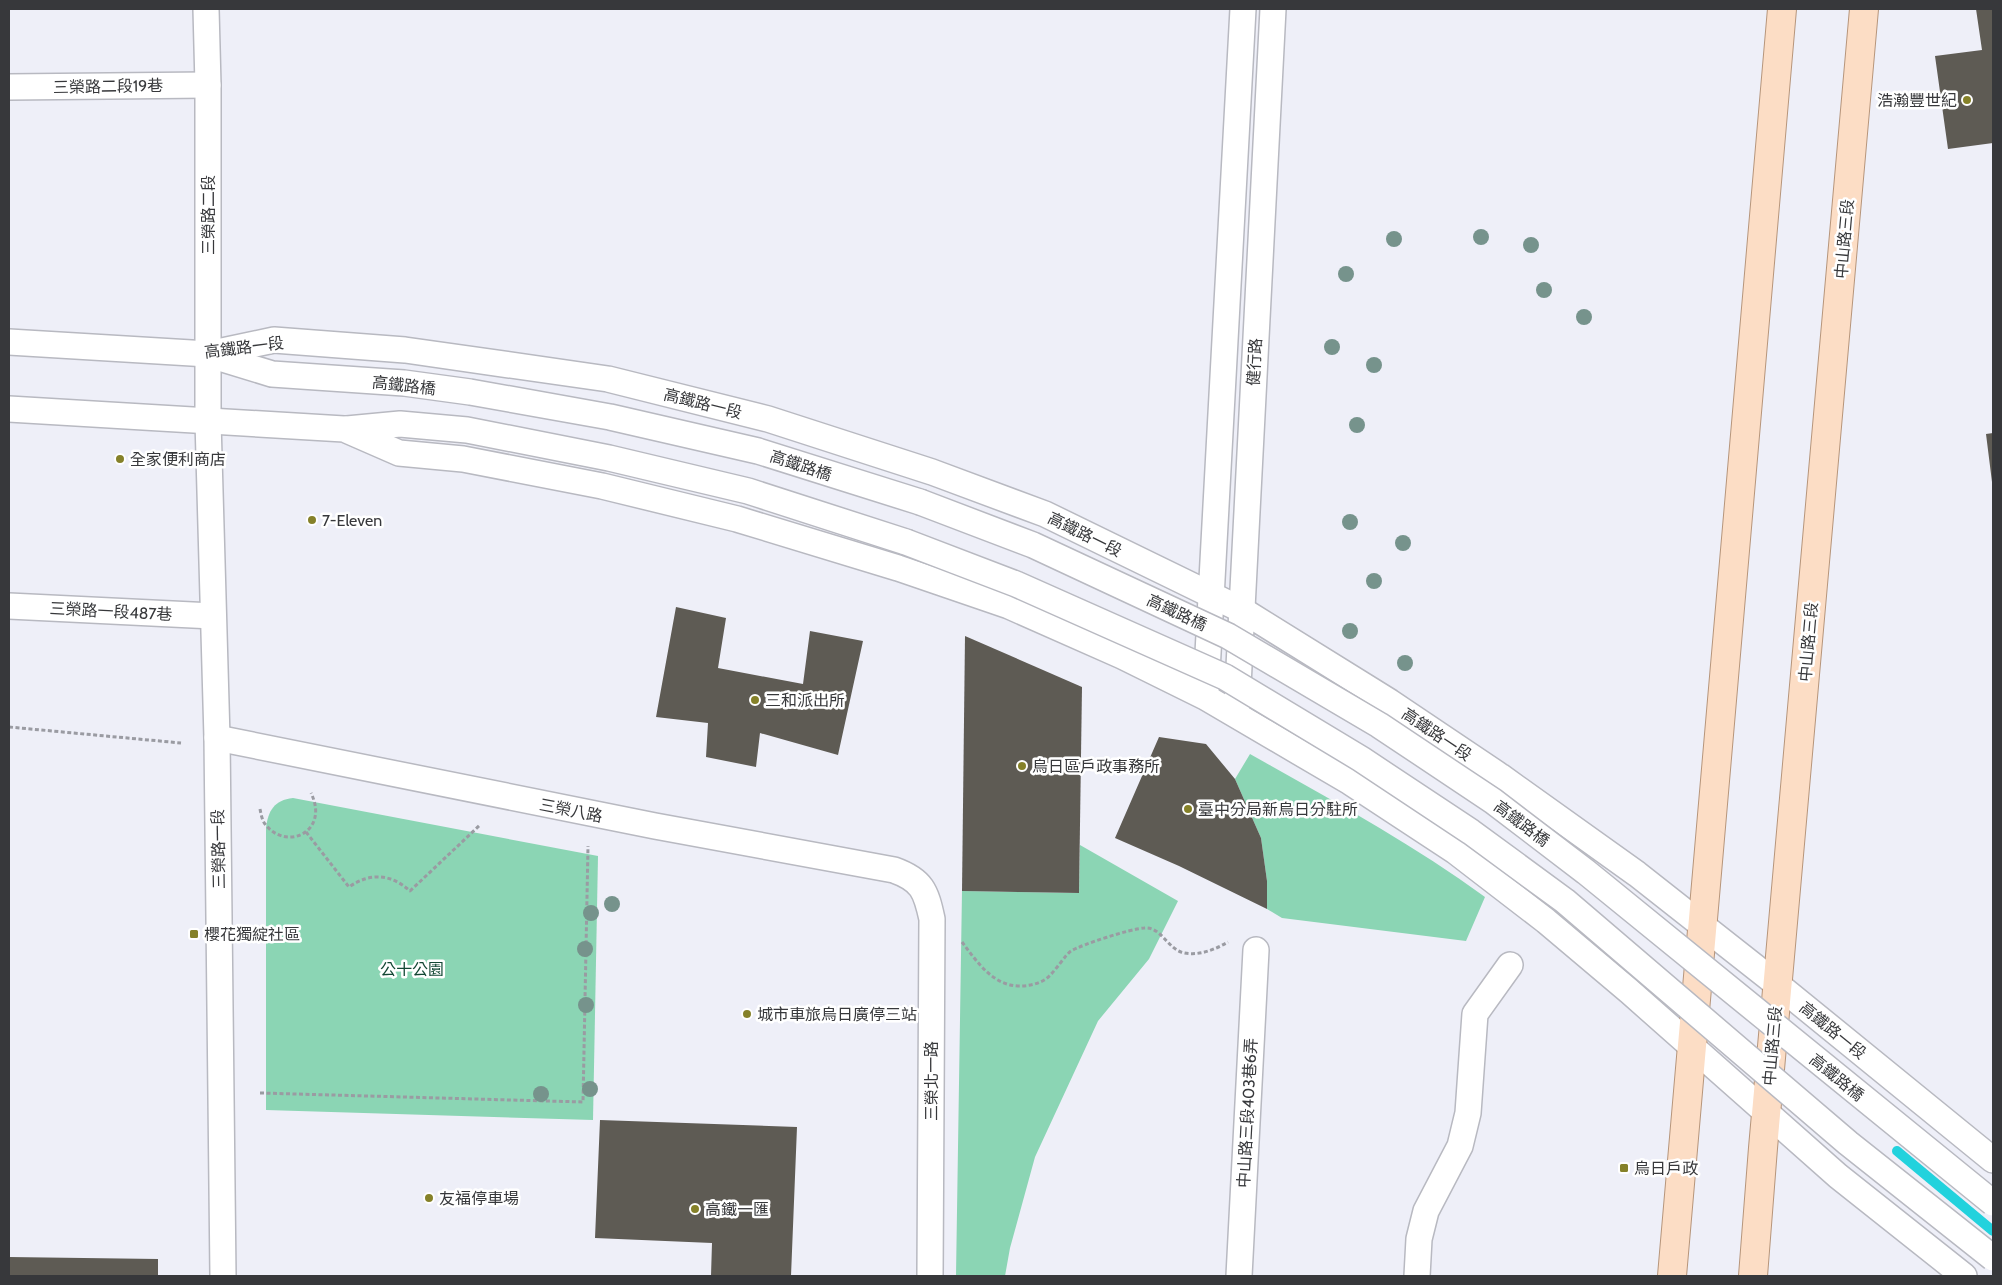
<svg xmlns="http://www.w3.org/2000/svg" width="2002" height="1285" viewBox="0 0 2002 1285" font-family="Cabin,'Noto Sans TC',sans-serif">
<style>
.green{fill:#8bd5b4}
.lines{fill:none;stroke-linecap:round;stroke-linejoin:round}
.stream{stroke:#22d2dd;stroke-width:10}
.building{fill:#5e5b54}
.minor-casing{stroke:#b8b9c1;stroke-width:28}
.primary-casing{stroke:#b6957b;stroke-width:30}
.path{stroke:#9a9ba2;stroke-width:3;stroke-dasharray:4 2.5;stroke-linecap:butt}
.minor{stroke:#fff;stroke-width:25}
.primary{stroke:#fcddc5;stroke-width:28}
.minor-bridge-casing{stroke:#b8b9c1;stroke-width:28;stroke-linecap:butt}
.minor-bridge{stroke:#fff;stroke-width:25}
.tree{fill:#76938c}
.poi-dot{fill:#858129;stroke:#fff;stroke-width:2}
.labels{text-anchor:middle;stroke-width:5;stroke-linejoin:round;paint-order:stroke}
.street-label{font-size:16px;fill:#37383b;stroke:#fff}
.poi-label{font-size:16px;fill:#37383b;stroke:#fff;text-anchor:start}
.park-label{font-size:16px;fill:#134734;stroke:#fff}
</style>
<rect width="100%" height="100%" fill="#eeeff8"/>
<g class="green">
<path d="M1250 754C1330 799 1411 843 1485 897L1466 941 1282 918 1267 909V881L1261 838 1235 779Z"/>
<path d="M293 798 598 856 593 1120 266 1110V828C268 811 274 800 293 798Z"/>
<path d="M1080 845 1178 901 1149 959 1098 1021 1035 1157 1010 1248 1005 1276H956L962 891 1079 893Z"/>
</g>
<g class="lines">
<path class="stream" d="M1897 1151 1993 1231"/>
</g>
<g class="building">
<path d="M1976 9H1993V143L1948 149 1935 56 1982 50Z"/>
<path d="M1993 433V482H1992L1986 434Z"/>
<path d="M676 607 726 618 718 668 803 684 810 631 863 641 838 755 760 733 756 767 706 757 708 723 656 717Z"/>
<path d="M965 636 1082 687 1079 893 962 891Z"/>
<path d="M1159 737 1206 744 1235 779 1261 838 1267 881V909L1179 866 1115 838Z"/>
<path d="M600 1120 797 1127 791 1276H711L712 1243 595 1238Z"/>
<path d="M9 1257 158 1259V1276H9Z"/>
</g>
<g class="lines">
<defs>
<g id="minor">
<path d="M206 9 208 85V421L217 738 223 1276"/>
<path d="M9 87 208 85"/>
<path d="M9 342 208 354 274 340 405 350 608 379 768 419 932 472 1045 514 1242 610 1390 702 1500 776 1637 874 1778 985 1993 1160"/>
<path d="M210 355 272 374 404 383 470 392 610 417 758 451 920 502"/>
<path d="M9 409 344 429 399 453 463 459 602 486 737 519 898 568 1009 606 1122 656 1205 697 1350 782 1455 851 1546 921 1629 991 1838 1176 1964 1276"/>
<path d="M347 429 400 424 467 430 609 458 748 491 906 542"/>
<path d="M9 606 213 616"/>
<path d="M1206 690 1243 9"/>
<path d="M1237 705 1273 9"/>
<path d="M217 738 655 826 894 870C922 880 926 891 932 919L930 1276"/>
<path d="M1239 1276 1256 950"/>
<path d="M1417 1276 1419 1239 1426 1211 1460 1146 1468 1113 1475 1014 1510 965"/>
</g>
<g id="primary">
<path d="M1672 1276 1782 9"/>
<path d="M1753 1276 1763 1148 1864 9"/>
</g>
</defs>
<use href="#minor" class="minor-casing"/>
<use href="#primary" class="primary-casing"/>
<g class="path">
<path d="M9 727 181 743"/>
<path d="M260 809C261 814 262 820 265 824 286 852 330 832 311 793"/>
<path d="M306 832 349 887C371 872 391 874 410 891L480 825"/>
<path d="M962 942C977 962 993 986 1020 986 1029 986 1038 984 1046 979 1055 972 1065 955 1071 951 1083 944 1130 929 1144 928 1160 926 1167 947 1181 952 1197 957 1214 950 1228 942"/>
<path d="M260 1093 583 1102 588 846"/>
</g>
<use href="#minor" class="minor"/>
<use href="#primary" class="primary"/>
<defs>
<g id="minor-bridge">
<path d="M920 502 1033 545 1228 636 1379 725 1493 801 1586 872 1993 1203"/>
<path d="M906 542 1016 584 1225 677 1361 759 1471 832 1565 901 1848 1143 1993 1258"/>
</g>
</defs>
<use href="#minor-bridge" class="minor-bridge-casing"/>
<use href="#minor-bridge" class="minor-bridge"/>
</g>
<g class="tree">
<circle cx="1481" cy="237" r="8"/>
<circle cx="1394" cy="239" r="8"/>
<circle cx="1531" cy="245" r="8"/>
<circle cx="1346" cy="274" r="8"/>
<circle cx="1544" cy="290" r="8"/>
<circle cx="1584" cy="317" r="8"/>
<circle cx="1332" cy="347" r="8"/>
<circle cx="1374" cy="365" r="8"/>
<circle cx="1357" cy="425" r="8"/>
<circle cx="1350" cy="522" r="8"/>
<circle cx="1403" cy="543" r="8"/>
<circle cx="1374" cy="581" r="8"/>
<circle cx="1350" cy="631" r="8"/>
<circle cx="1405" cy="663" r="8"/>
<circle cx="612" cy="904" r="8"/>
<circle cx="591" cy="913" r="8"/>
<circle cx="585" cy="949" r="8"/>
<circle cx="586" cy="1005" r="8"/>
<circle cx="590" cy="1089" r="8"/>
<circle cx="541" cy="1094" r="8"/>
</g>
<g class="poi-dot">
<circle cx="1967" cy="100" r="5"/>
<circle cx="120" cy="459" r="5"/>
<circle cx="312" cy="520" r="5"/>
<circle cx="755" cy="700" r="5"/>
<circle cx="1022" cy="766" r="5"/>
<circle cx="1188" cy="809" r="5"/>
<rect x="189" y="929" width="10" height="10" rx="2.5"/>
<circle cx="747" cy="1014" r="5"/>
<rect x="1619" y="1163" width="10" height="10" rx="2.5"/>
<circle cx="429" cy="1198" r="5"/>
<circle cx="695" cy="1209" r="5"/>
</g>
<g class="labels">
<g class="street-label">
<text transform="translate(108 86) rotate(-1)" y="6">三榮路二段19巷</text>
<text transform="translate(208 215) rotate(-90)" y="6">三榮路二段</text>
<text transform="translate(1844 239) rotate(-85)" y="6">中山路三段</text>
<text transform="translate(244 347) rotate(-7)" y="6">高鐵路一段</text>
<text transform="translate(1254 362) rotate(-87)" y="6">健行路</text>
<text transform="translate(404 385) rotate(6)" y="6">高鐵路橋</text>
<text transform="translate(703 403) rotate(14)" y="6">高鐵路一段</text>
<text transform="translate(801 465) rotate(18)" y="6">高鐵路橋</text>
<text transform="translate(1085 534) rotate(26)" y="6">高鐵路一段</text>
<text transform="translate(111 611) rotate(3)" y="6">三榮路一段487巷</text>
<text transform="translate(1177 612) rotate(25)" y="6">高鐵路橋</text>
<text transform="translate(1808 642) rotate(-85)" y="6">中山路三段</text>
<text transform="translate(1437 734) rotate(34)" y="6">高鐵路一段</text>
<text transform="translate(571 810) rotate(11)" y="6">三榮八路</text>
<text transform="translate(1522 823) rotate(37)" y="6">高鐵路橋</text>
<text transform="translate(218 849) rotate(-91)" y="6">三榮路一段</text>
<text transform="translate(1833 1030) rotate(39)" y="6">高鐵路一段</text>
<text transform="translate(1772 1046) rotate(-85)" y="6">中山路三段</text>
<text transform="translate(1837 1077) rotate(39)" y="6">高鐵路橋</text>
<text transform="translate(931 1081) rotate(-90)" y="6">三榮北一路</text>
<text transform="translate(1247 1113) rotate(-87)" y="6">中山路三段403巷6弄</text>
</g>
<g class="poi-label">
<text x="1957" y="106" text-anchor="end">浩瀚豐世紀</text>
<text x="130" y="465">全家便利商店</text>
<text x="322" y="526">7-Eleven</text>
<text x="765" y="706">三和派出所</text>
<text x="1032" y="772">烏日區戶政事務所</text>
<text x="1198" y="815">臺中分局新烏日分駐所</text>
<text x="204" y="940">櫻花獨綻社區</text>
<text x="757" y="1020">城市車旅烏日廣停三站</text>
<text x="1634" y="1174">烏日戶政</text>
<text x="439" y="1204">友福停車場</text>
<text x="705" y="1215">高鐵一匯</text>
</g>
<g class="park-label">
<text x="412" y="975">公十公園</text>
</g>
</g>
<rect width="2002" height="1285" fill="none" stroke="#37383b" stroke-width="20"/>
</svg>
